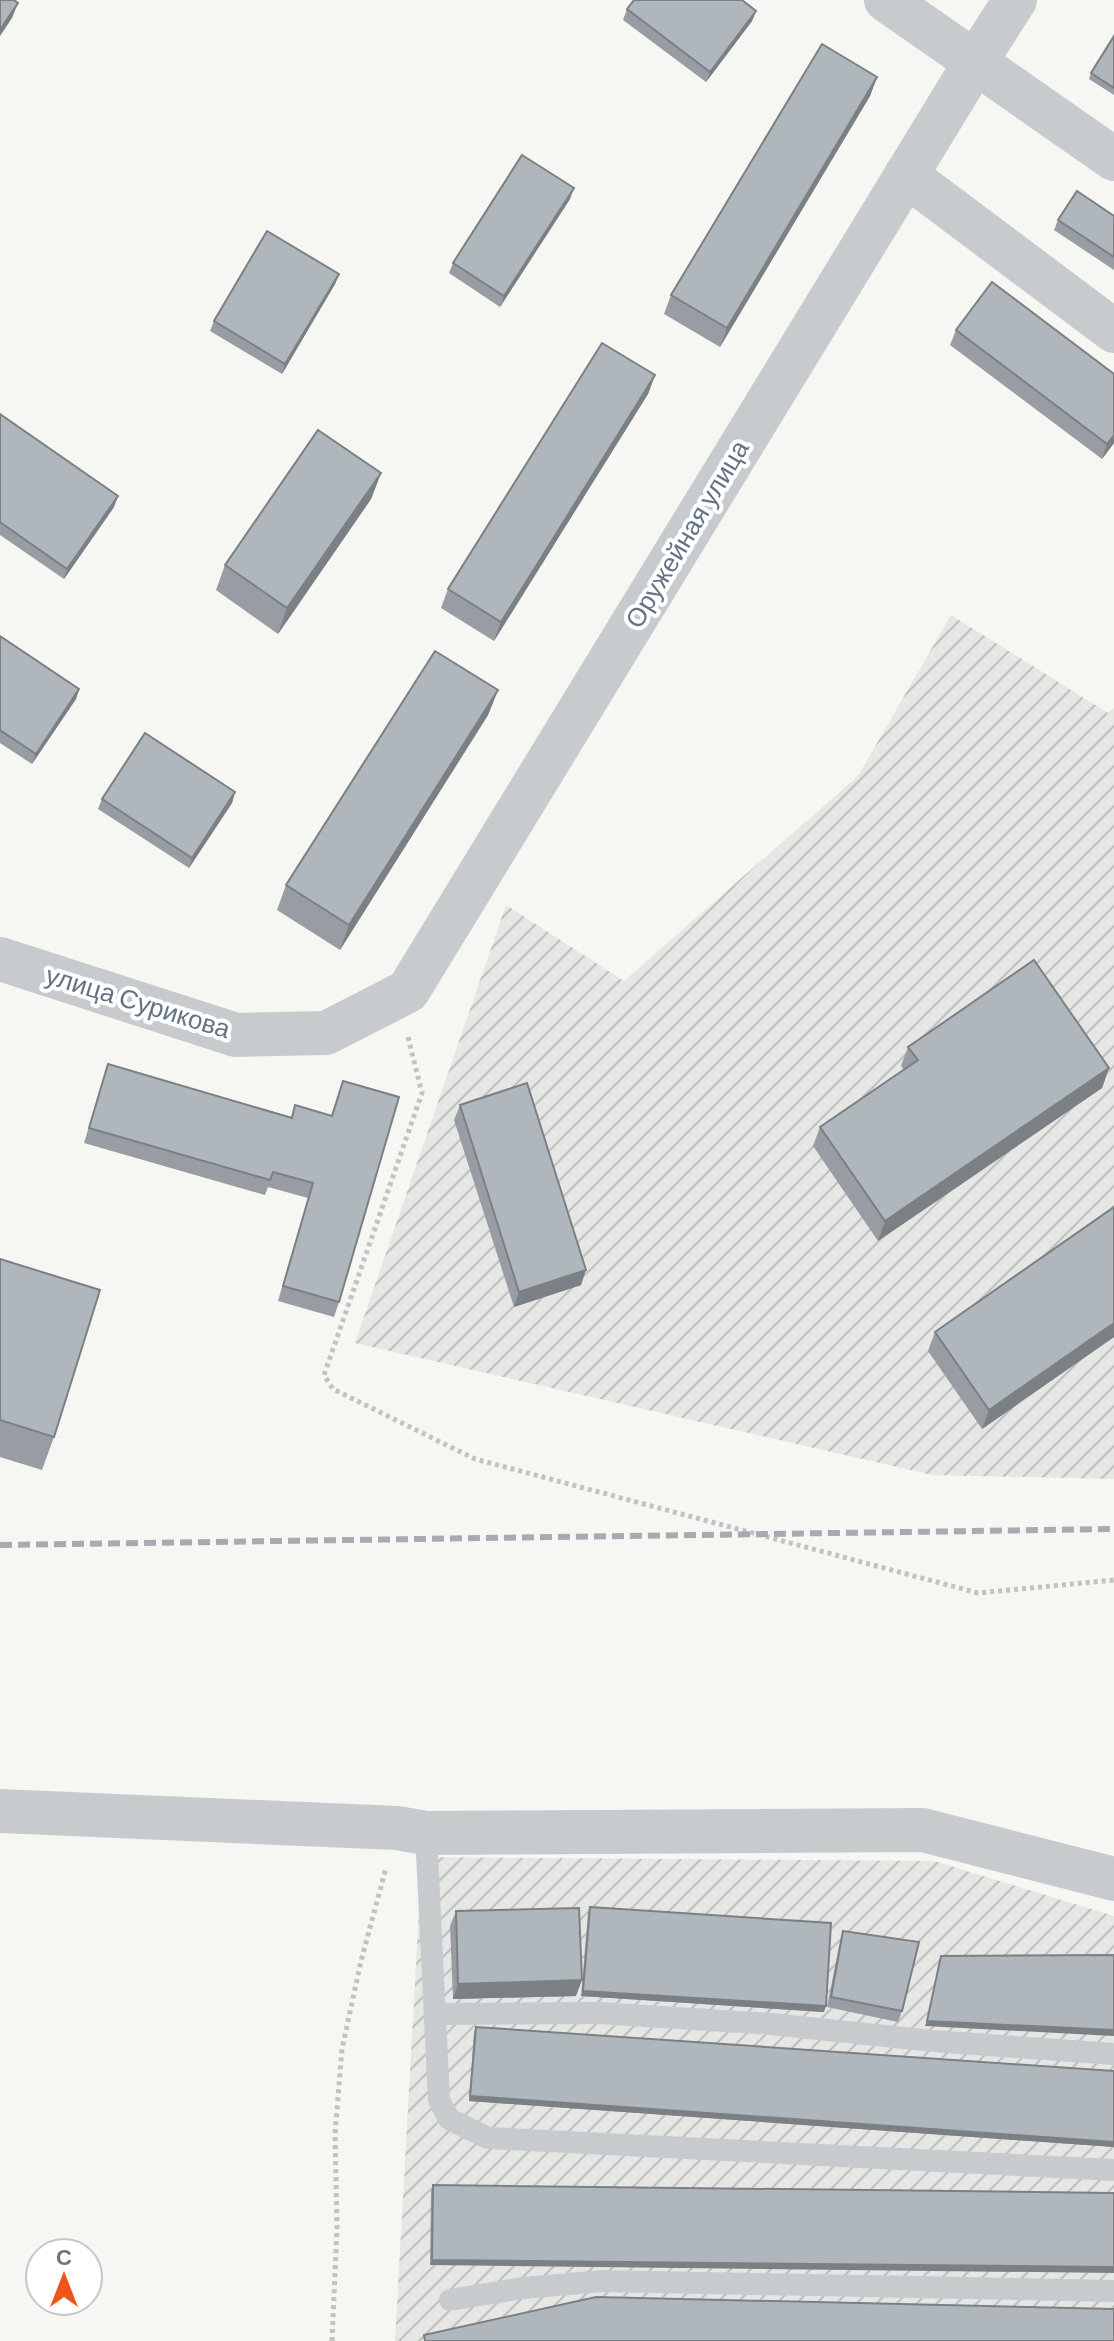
<svg xmlns="http://www.w3.org/2000/svg" width="1114" height="2341" viewBox="0 0 1114 2341" font-family="Barlow,sans-serif">
<style>
.industrial{fill:url(#industrial-furrows)}
.lines{fill:none;stroke-linecap:round;stroke-linejoin:round}
.path{stroke:#c1c2c4;stroke-width:5;stroke-dasharray:4 4;stroke-linecap:butt}
.lane{stroke:#c8cbce;stroke-width:22}
.street{stroke:#c8cbce;stroke-width:44}
.rail{stroke:#a5abb1;stroke-width:6;stroke-dasharray:12 6;stroke-linecap:butt}
.wall{fill:#979da2}
.shaded-wall{fill:#7b8084}
.building{fill:#b0b7bc;stroke:#7b8084;stroke-width:2}
.labels{text-anchor:middle;stroke-width:8;stroke-linejoin:round;paint-order:stroke}
.street-label{font-size:26px;fill:#637485;stroke:#fff}
</style>
<defs>
<pattern id="industrial-furrows" width="10" height="10" patternUnits="userSpaceOnUse" patternTransform="scale(2)"><rect width="10" height="10" fill="#e6e7e5"/><path d="M-1 1l2-2M0 10L10 0M9 11l2-2" fill="none" stroke="#bec0bf"/></pattern>
</defs>
<rect width="100%" height="100%" fill="#f6f6f2"/>
<g class="industrial">
<path d="M951 615 1108 713 1114 708V1479L932 1475 355 1343 506 905 624 981 858 776Z"/>
<path d="M422 1857 934 1861 1114 1916V2341H395Z"/>
</g>
<g class="lines">
<g class="path">
<path d="M408 1037 422 1093 324 1375 333 1389 475 1459 978 1593 1114 1580"/>
<path d="M332 2341 337 2228 335 2134 342 2049 361 1961 386 1868"/>
</g>
<g class="lane">
<path d="M426 1833 439 2100 449 2119 488 2138 1114 2170"/>
<path d="M435 2014 599 2013 771 2024 933 2041 1114 2054"/>
<path d="M450 2300 523 2288 603 2281 1114 2291"/>
</g>
<g class="street">
<path d="M886 0 1114 159"/>
<path d="M906 175 1114 331"/>
<path d="M0 959 236 1035 326 1033 408 991 976 61 1015 0"/>
<path d="M0 1811 397 1828 426 1833 923 1830 1114 1879"/>
</g>
<path class="rail" d="M0 1545 1114 1529"/>
</g>
<g class="wall">
<path d="M627 9 756 11 752 21 706 82 623 20Z"/>
<path d="M1114 36V95L1089 79 1091 73Z"/>
<path d="M877 77 870 96 720 347 664 314 671 295Z"/>
<path d="M570 199 500 307 449 273 453 263Z"/>
<path d="M1114 216V270L1054 230 1058 220Z"/>
<path d="M339 274 335 284 282 374 210 331 214 321Z"/>
<path d="M956 330 1114 374V443L1102 459 950 345Z"/>
<path d="M655 375 648 394 494 641 441 608 448 589Z"/>
<path d="M0 414 114 507 64 579 0 535Z"/>
<path d="M381 473 371 499 278 634 216 590 225 565Z"/>
<path d="M0 636 79 689 76 699 32 764 0 743Z"/>
<path d="M498 690 488 715 340 950 277 910 286 885Z"/>
<path d="M235 792 232 803 189 868 98 809 102 799Z"/>
<path d="M908 1047 1109 1068 1102 1088 878 1241 813 1146 820 1127 904 1070 901 1066Z"/>
<path d="M108 1064 291 1117 295 1105 331 1116 343 1081 339 1302 334 1317 278 1301 308 1198 268 1187 265 1195 84 1143Z"/>
<path d="M460 1105 581 1285 514 1307 454 1120Z"/>
<path d="M1114 1207V1337L982 1429 928 1351 935 1332Z"/>
<path d="M0 1259 54 1437 42 1470 0 1457Z"/>
<path d="M590 1907 824 2012 581 1996 588 1913Z"/>
<path d="M456 1911 576 1996 453 1999 450 1926Z"/>
<path d="M843 1931 902 2011 898 2022 827 2007 840 1941Z"/>
<path d="M476 2027 1114 2071V2147L469 2101 474 2032Z"/>
<path d="M433 2185 1114 2193 430 2265 431 2191Z"/>
</g>
<g class="shaded-wall">
<path d="M18 3 12 18 0 36V30Z"/>
<path d="M756 11 752 21 706 82 710 72Z"/>
<path d="M877 77 870 96 720 347 727 328Z"/>
<path d="M574 188 570 199 500 307 504 296Z"/>
<path d="M339 274 335 284 282 374 285 364Z"/>
<path d="M655 375 648 394 494 641 501 622Z"/>
<path d="M1114 435V443L1102 459 1107 444Z"/>
<path d="M381 473 371 499 278 634 287 608Z"/>
<path d="M118 496 114 507 64 579 67 569Z"/>
<path d="M79 689 76 699 32 764 36 754Z"/>
<path d="M498 690 488 715 340 950 349 925Z"/>
<path d="M235 792 232 803 189 868 192 858Z"/>
<path d="M1109 1068 1102 1088 878 1241 885 1221Z"/>
<path d="M586 1270 581 1285 514 1307 519 1292Z"/>
<path d="M1114 1323V1337L982 1429 989 1410Z"/>
<path d="M582 1980 576 1996 453 1999 458 1984Z"/>
<path d="M583 1991 826 2006 824 2012 581 1996Z"/>
<path d="M927 2021 1114 2030V2036L925 2026Z"/>
<path d="M470 2096 1114 2142V2147L469 2101Z"/>
<path d="M432 2260 1114 2267V2273L430 2265Z"/>
</g>
<g class="building">
<path d="M0 0H14L18 3 0 30Z"/>
<path d="M634 0H742L756 11 710 72 627 9Z"/>
<path d="M1114 36V88L1091 73Z"/>
<path d="M822 44 877 77 727 328 671 295Z"/>
<path d="M522 155 574 188 504 296 453 263Z"/>
<path d="M1077 191 1114 216V257L1058 220Z"/>
<path d="M267 231 339 274 285 364 214 321Z"/>
<path d="M992 282 1114 374V435L1107 444 956 330Z"/>
<path d="M602 343 655 375 501 622 448 589Z"/>
<path d="M0 414 118 496 67 569 0 522Z"/>
<path d="M318 430 381 473 287 608 225 565Z"/>
<path d="M0 636 79 689 36 754 0 730Z"/>
<path d="M435 651 498 690 349 925 286 885Z"/>
<path d="M145 733 235 792 192 858 102 799Z"/>
<path d="M1034 960 1109 1068 885 1221 820 1127 918 1060 908 1047Z"/>
<path d="M108 1064 292 1118 295 1105 332 1116 343 1081 399 1097 339 1302 283 1286 313 1183 273 1172 270 1180 89 1128Z"/>
<path d="M527 1083 586 1270 519 1292 460 1105Z"/>
<path d="M1114 1207V1323L989 1410 935 1332Z"/>
<path d="M0 1259 100 1290 54 1437 0 1420Z"/>
<path d="M590 1907 831 1923 826 2006 583 1991Z"/>
<path d="M579 1908 582 1980 458 1984 456 1911Z"/>
<path d="M843 1931 919 1942 902 2011 831 1997Z"/>
<path d="M1114 1955V2030L927 2021 941 1956Z"/>
<path d="M476 2027 1114 2071V2142L470 2096Z"/>
<path d="M433 2185 1114 2193V2267L432 2260Z"/>
<path d="M596 2297 1114 2309V2341H425L424 2335Z"/>
</g>
<g class="labels">
<g class="street-label">
<text transform="translate(687 534) rotate(-59)" y="9">Оружейная улица</text>
<text transform="translate(138 1002) rotate(17)" y="9">улица Сурикова</text>
</g>
</g>
<g transform="translate(64 2277)"><circle r="38" fill="#ffffff" stroke="#c1c7ce" stroke-width="2"/>
<path d="M0-6L14 30L0 20L-14 30Z" fill="#ee5519"/>
<text y="-12" font-size="22" font-weight="bold" text-anchor="middle" fill="#637485">С</text>
</g>
</svg>
